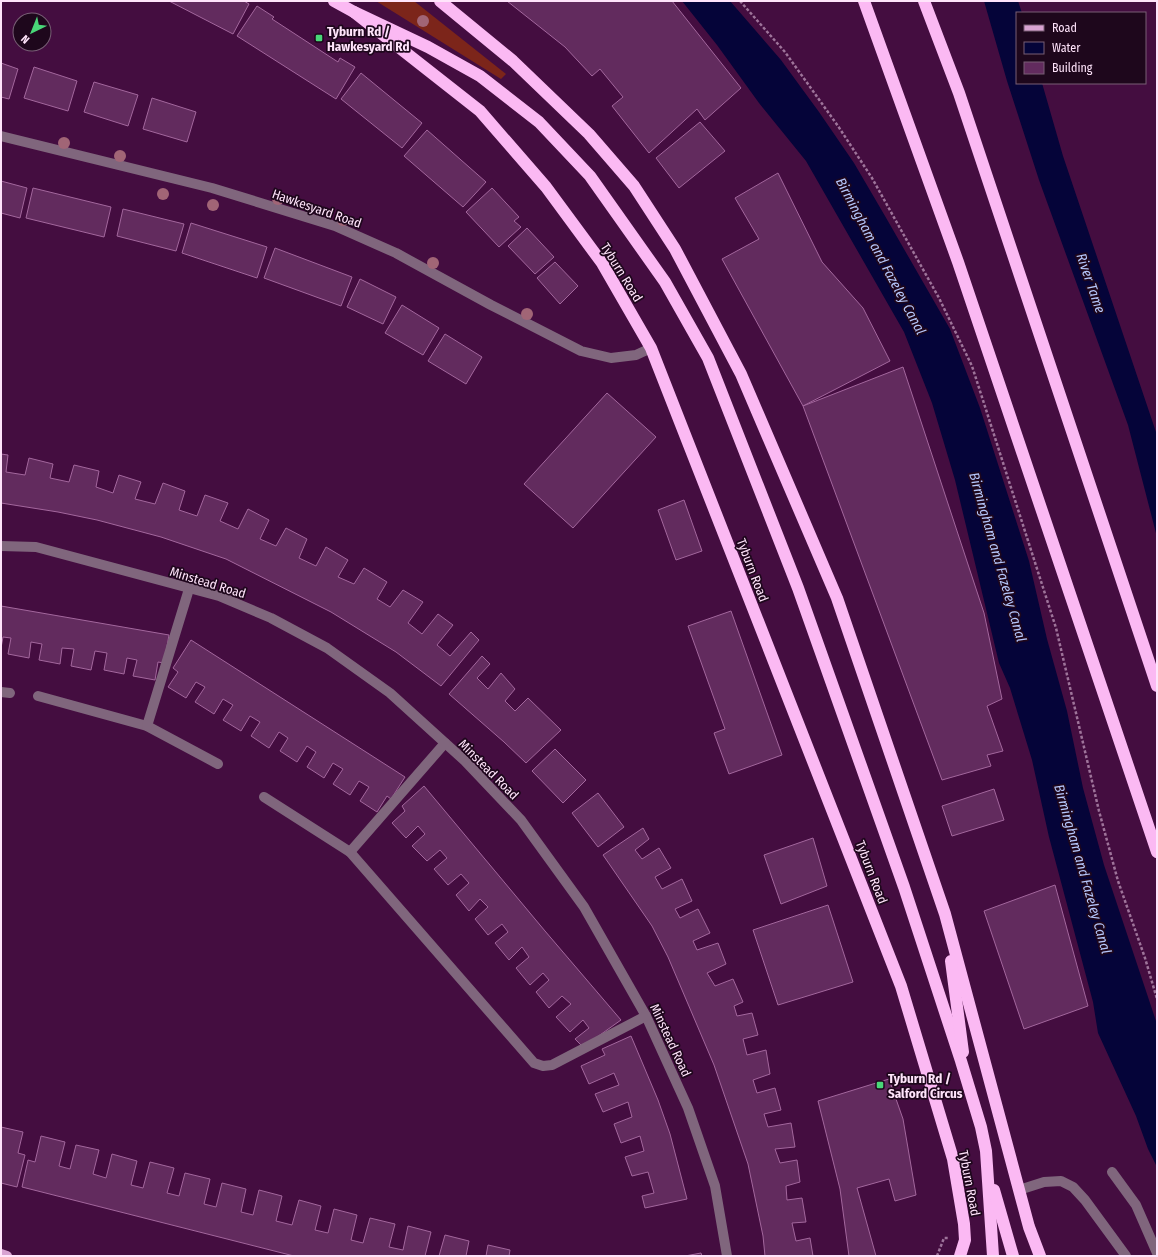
<svg xmlns="http://www.w3.org/2000/svg" width="1158" height="1257" viewBox="0 0 1158 1257" font-family="'Fira Sans Condensed',sans-serif">
<style>
.green{fill:#7c251a}
.water{fill:#050439}
.building{fill:#622b5e;stroke:#a3679d}
.lines{fill:none;stroke-linecap:round;stroke-linejoin:round}
.path{stroke:#9e749a;stroke-width:2.5;stroke-dasharray:3 2;stroke-linecap:butt}
.minor{stroke:#80667d;stroke-width:10}
.major{stroke:#d8a2d2;stroke-width:10}
.highway{stroke:#fbb9f3;stroke-width:12}
.tree{fill:#a16576}
.poi-dot{fill:#49d778;stroke:#1e071c;stroke-width:1.5}
.labels{text-anchor:middle;stroke-width:3.5;stroke-linejoin:round;paint-order:stroke}
.poi-label{font-size:13px;font-weight:bold;fill:#ffe4fb;stroke:#1e071c;text-anchor:start}
.street-label{font-size:13px;fill:#ffe4fb;stroke:#1e071c}
.water-label{font-size:14px;font-style:italic;fill:#b5c6fb;stroke:#1e071c}
</style>
<rect width="100%" height="100%" fill="#440d40"/>
<path class="green" d="M376 1H414L506 74 501 79Z"/>
<g class="water">
<path d="M682 1H730L781 60 819 112 854 163 885 216 950 329 980 408 1029 561 1047 639 1067 711 1083 788 1104 865 1157 1024V1167L1148 1149 1136 1116 1098 1033 1093 1002 1049 837 1032 760 1010 688 999 663 955 480 932 403 904 332 806 161 759 103 717 45Z"/>
<path d="M984 1H1018L1022 13H1017V83H1042L1063 156 1157 435V537L1128 425 1039 180 1007 81Z"/>
</g>
<g class="building">
<path d="M169 1H244L249 4 233 34Z"/>
<path d="M507 1H672L741 88 705 120 697 109 649 153 612 106 623 97 600 69 592 76 565 47Z"/>
<path d="M257 6 274 17 272 19 338 62 340 58 355 67 336 99 237 36Z"/>
<path d="M1 63 18 69 9 99 1 97Z"/>
<path d="M34 67 77 81 68 111 24 98Z"/>
<path d="M361 73 422 123 402 148 341 99Z"/>
<path d="M94 82 138 95 128 126 84 112Z"/>
<path d="M152 98 196 112 187 142 143 129Z"/>
<path d="M700 122 725 151 679 188 656 158Z"/>
<path d="M427 130 486 182 463 207 404 156Z"/>
<path d="M778 173 822 262 863 308 890 361 803 406 722 259 759 239 735 198Z"/>
<path d="M1 181 27 188 20 218 1 213Z"/>
<path d="M33 188 111 207 104 237 26 218Z"/>
<path d="M492 188 519 217 514 221 521 227 499 247 466 212Z"/>
<path d="M123 209 184 224 176 251 117 236Z"/>
<path d="M191 223 267 247 257 278 182 253Z"/>
<path d="M527 228 554 257 535 274 508 246Z"/>
<path d="M275 248 352 277 341 306 264 278Z"/>
<path d="M555 262 578 286 560 304 537 278Z"/>
<path d="M360 279 396 297 383 324 347 307Z"/>
<path d="M402 305 439 328 423 355 385 333Z"/>
<path d="M445 334 482 357 466 384 428 361Z"/>
<path d="M903 367 984 613 1002 699 987 706 1003 751 987 755 991 766 942 780 803 406Z"/>
<path d="M607 393 656 437 573 528 524 484Z"/>
<path d="M1 454 8 455 6 472 25 475 29 458 53 464 50 478 69 482 74 465 99 471 96 487 113 493 119 475 141 482 135 499 155 504 163 483 185 491 179 510 197 516 205 495 228 503 220 521 238 529 248 509 269 520 260 539 276 546 286 528 307 539 299 558 316 566 326 547 348 560 338 577 354 584 364 568 387 582 377 599 390 607 403 590 423 602 408 623 422 634 438 614 453 625 437 645 450 656 471 632 479 640 441 686 396 652 331 612 226 559 161 537 97 520 58 512 1 503Z"/>
<path d="M684 500 702 551 676 560 658 510Z"/>
<path d="M1 606 169 635 164 663 158 662 155 680 133 676 137 660 127 658 124 674 104 670 107 653 95 651 91 670 71 666 74 649 62 648 60 664 39 660 42 644 31 642 29 658 8 654 11 638 3 637 1 648Z"/>
<path d="M731 611 782 755 729 774 714 733 725 729 688 626Z"/>
<path d="M191 640 405 777 391 799 387 796 377 812 360 801 369 787 359 781 350 795 333 784 343 769 333 763 324 778 307 767 316 752 307 746 297 762 280 751 288 738 279 732 269 748 251 736 260 722 250 716 241 731 223 720 233 705 223 699 214 714 195 702 205 687 196 682 186 698 168 687 178 672 173 668Z"/>
<path d="M482 656 490 664 477 678 488 689 501 673 515 689 505 701 515 711 528 698 561 730 526 763 504 742 449 694Z"/>
<path d="M555 749 586 780 563 803 532 771Z"/>
<path d="M424 786 545 931 621 1020 583 1047 575 1039 589 1028 583 1020 570 1032 556 1017 571 1004 562 996 549 1008 536 992 549 980 543 973 530 985 516 968 529 957 522 947 509 960 495 943 508 932 502 924 488 935 475 919 488 907 480 899 469 911 456 895 469 883 461 874 448 885 434 869 447 858 440 850 427 861 412 846 425 834 418 826 406 838 392 823 405 811 402 806Z"/>
<path d="M994 789 1004 820 952 836 942 806Z"/>
<path d="M598 793 624 827 598 847 572 813Z"/>
<path d="M643 828 649 839 635 850 642 859 659 848 671 868 655 877 662 889 682 879 692 901 675 909 680 918 698 909 710 933 693 941 697 950 718 943 726 964 707 973 715 986 733 979 743 1002 734 1006 737 1016 752 1013 758 1035 743 1039 747 1055 766 1050 770 1074 753 1080 757 1093 775 1088 781 1110 764 1114 768 1127 791 1123 795 1147 775 1149 780 1163 797 1160 800 1182 786 1186 787 1200 802 1198 806 1222 792 1223 796 1241 810 1238 813 1256H765L763 1236 748 1164 714 1065 668 957 652 926 603 855Z"/>
<path d="M813 838 827 886 781 904 764 855Z"/>
<path d="M1055 885 1088 1006 1024 1029 984 911Z"/>
<path d="M828 905 853 982 778 1005 753 930Z"/>
<path d="M631 1036 658 1100 670 1134 687 1199 645 1208 642 1196 654 1193 648 1172 632 1176 625 1157 644 1151 640 1136 621 1143 614 1124 632 1117 628 1102 603 1112 595 1094 619 1085 614 1073 589 1084 581 1066 605 1055 602 1049Z"/>
<path d="M889 1079 903 1119 916 1195 895 1201 889 1179 857 1188 876 1256H849L840 1189 818 1101Z"/>
<path d="M1 1127 23 1132 18 1153 25 1155 17 1187 1 1183Z"/>
<path d="M41 1136 65 1142 59 1166 70 1169 76 1145 99 1150 93 1174 106 1178 112 1154 137 1161 131 1185 143 1188 150 1162 174 1168 167 1193 179 1196 185 1173 210 1179 204 1204 216 1207 222 1183 246 1189 241 1212 253 1215 259 1190 282 1196 276 1221 292 1225 299 1200 321 1206 315 1230 328 1233 334 1209 357 1215 351 1240 363 1243 370 1218 395 1224 389 1247 403 1250 408 1226 431 1232 425 1256H294L22 1187 28 1160 35 1162Z"/>
<path d="M445 1235 469 1241 466 1256H439Z"/>
<path d="M488 1245 510 1250 509 1256H486Z"/>
<path d="M701 1253 702 1256H685Z"/>
</g>
<g class="lines">
<g class="path">
<path d="M740 1 785 52 838 126 872 178 939 298 972 366 1056 628 1099 811 1118 881 1145 958 1157 999"/>
<path d="M937 1256 944 1238H948"/>
</g>
<g class="minor">
<path d="M1 136 212 188 335 226 396 253 491 305 581 351 611 358 636 355 651 348"/>
<path d="M1 546 36 547 219 596 271 618 327 648 390 693 465 761 521 820 584 907 646 1016 688 1108 715 1186 727 1256"/>
<path d="M1 692 10 693"/>
<path d="M38 696 147 726 218 764"/>
<path d="M147 726 189 589"/>
<path d="M264 797 350 852 534 1063 543 1066 552 1065 646 1016"/>
<path d="M350 852 445 743"/>
<path d="M1112 1172 1136 1205 1157 1253"/>
<path d="M1019 1190 1044 1182 1061 1181 1073 1187 1085 1200 1126 1256"/>
</g>
<path class="major" d="M1 1254 7 1256"/>
<g class="highway">
<path d="M334 1 354 12 480 111 546 187 602 263 651 348 901 986 953 1159 964 1224 965 1240 960 1256"/>
<path d="M440 1 513 61 589 134 634 186 675 249 741 374 837 598 945 914 1029 1227 1040 1256"/>
<path d="M864 1 958 262 1157 852"/>
<path d="M924 1 959 93 1157 686"/>
<path d="M354 12 428 47 480 76 539 122 590 176 665 282 708 358 798 588 904 887 961 1061 981 1127 986 1151 993 1256"/>
<path d="M951 961 963 1052"/>
<path d="M994 1190 1013 1256"/>
</g>
</g>
<g class="tree">
<circle cx="423" cy="21" r="6"/>
<circle cx="64" cy="143" r="6"/>
<circle cx="120" cy="156" r="6"/>
<circle cx="163" cy="194" r="6"/>
<circle cx="278" cy="199" r="6"/>
<circle cx="213" cy="205" r="6"/>
<circle cx="343" cy="220" r="6"/>
<circle cx="433" cy="263" r="6"/>
<circle cx="527" cy="314" r="6"/>
</g>
<g class="poi-dot">
<rect x="315" y="34" width="8" height="8" rx="2"/>
<rect x="876" y="1081" width="8" height="8" rx="2"/>
</g>
<g class="labels">
<g class="poi-label">
<text x="327" y="36">Tyburn Rd /<tspan x="327" dy="15">Hawkesyard Rd</tspan></text>
<text x="888" y="1083">Tyburn Rd /<tspan x="888" dy="15">Salford Circus</tspan></text>
</g>
<g class="street-label">
<text transform="translate(317 208) rotate(19)" y="5">Hawkesyard Road</text>
<text transform="translate(622 272) rotate(58)" y="5">Tyburn Road</text>
<text transform="translate(753 570) rotate(69)" y="5">Tyburn Road</text>
<text transform="translate(208 582) rotate(17)" y="5">Minstead Road</text>
<text transform="translate(489 769) rotate(45)" y="5">Minstead Road</text>
<text transform="translate(872 872) rotate(69)" y="5">Tyburn Road</text>
<text transform="translate(671 1040) rotate(65)" y="5">Minstead Road</text>
<text transform="translate(970 1183) rotate(79)" y="5">Tyburn Road</text>
</g>
<g class="water-label">
<text transform="translate(881 256) rotate(62)" y="5">Birmingham and Fazeley Canal</text>
<text transform="translate(1091 283) rotate(71)" y="5">River Tame</text>
<text transform="translate(998 557) rotate(74)" y="5">Birmingham and Fazeley Canal</text>
<text transform="translate(1083 869) rotate(74)" y="5">Birmingham and Fazeley Canal</text>
</g>
</g>
<rect width="1158" height="1257" fill="none" stroke="#ffe4fb" stroke-width="4"/>
<rect x="1016" y="12" width="130" height="72" fill="#1e071c" stroke="#785f75"/>
<rect x="1024" y="25" width="20" height="6" fill="#d8a2d2" stroke="#785f75"/>
<text x="1052" y="32" font-size="12" fill="#ffe4fb">Road</text>
<rect x="1024" y="42" width="20" height="12" fill="#050439" stroke="#785f75"/>
<text x="1052" y="52" font-size="12" fill="#ffe4fb">Water</text>
<rect x="1024" y="62" width="20" height="12" fill="#622b5e" stroke="#785f75"/>
<text x="1052" y="72" font-size="12" fill="#ffe4fb">Building</text>
<g transform="translate(32 32) rotate(223)"><circle r="19" fill="#1e071c" stroke="#785f75"/>
<path d="M0-3L7 15L0 10L-7 15Z" fill="#49d778"/>
<text y="-6" font-size="11" font-weight="bold" text-anchor="middle" fill="#ffe4fb">N</text>
</g>
</svg>
